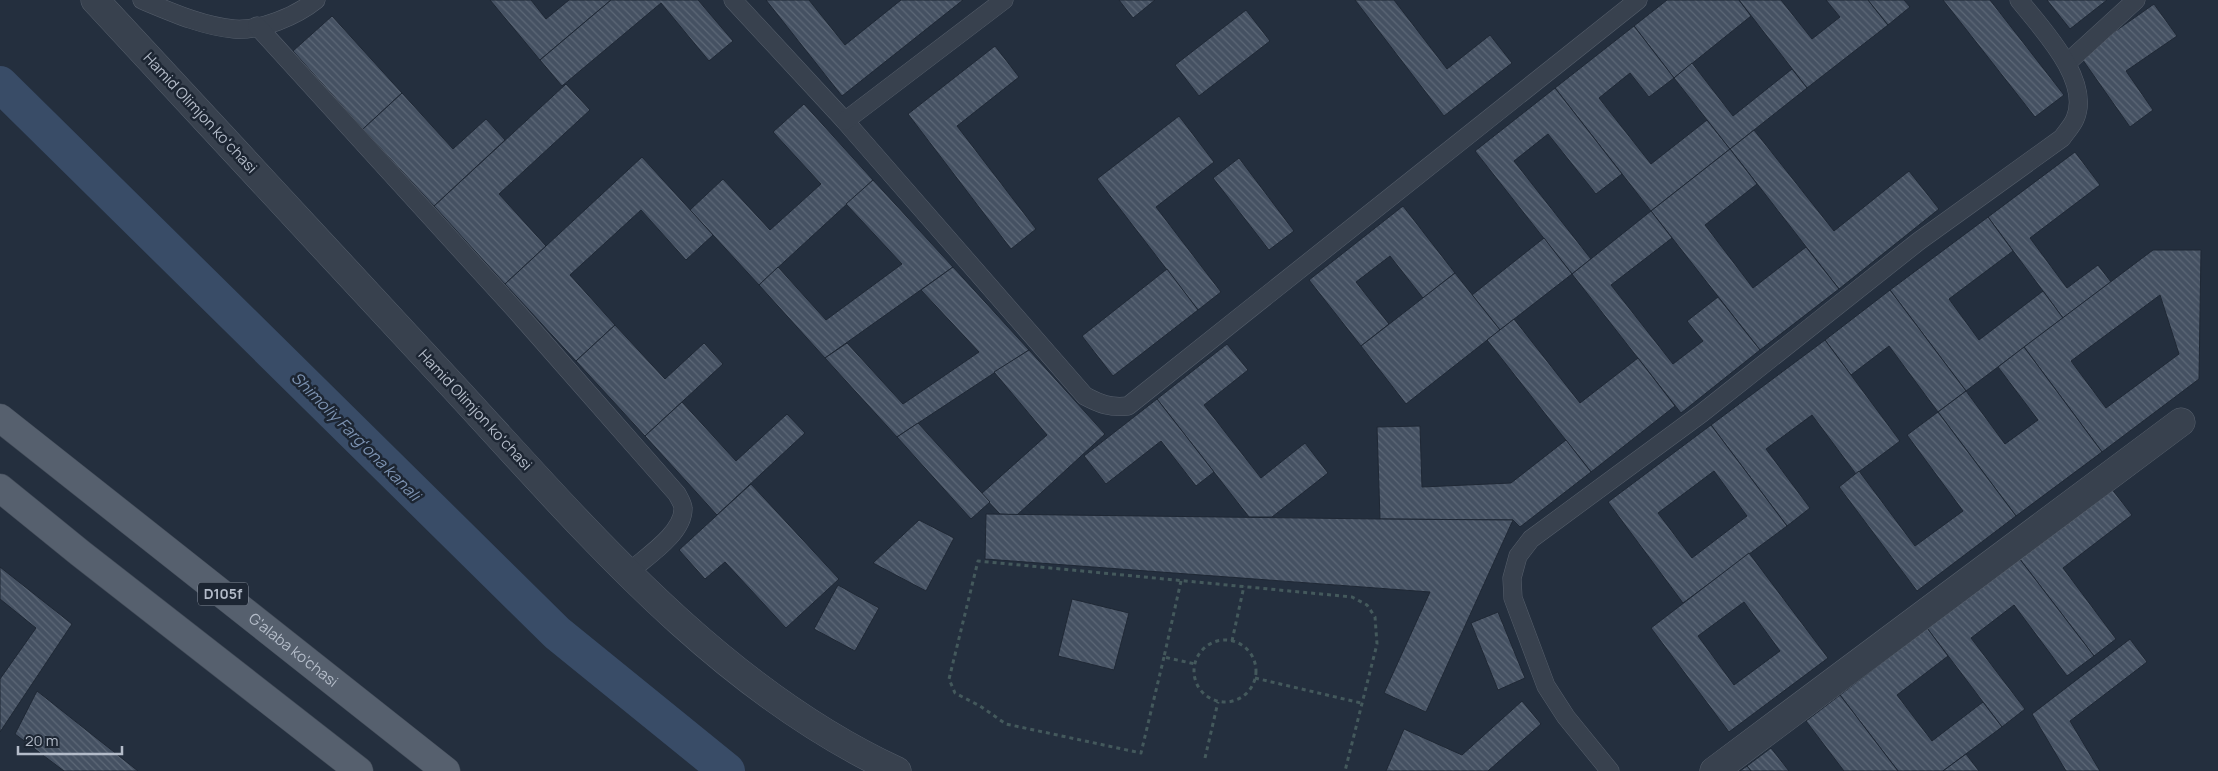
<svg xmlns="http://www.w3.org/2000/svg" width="2218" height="771" viewBox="0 0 2218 771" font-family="Manrope,sans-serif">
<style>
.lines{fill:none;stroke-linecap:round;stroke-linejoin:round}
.canal{stroke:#394c67;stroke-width:36}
.building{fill:url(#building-back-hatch);stroke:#1f2835;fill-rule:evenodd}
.service-casing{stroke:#565f6c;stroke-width:19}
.minor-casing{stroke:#565f6c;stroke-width:29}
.primary-casing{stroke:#414a57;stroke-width:29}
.path{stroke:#44595c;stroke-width:3;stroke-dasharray:4 4;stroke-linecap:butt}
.service{stroke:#38414e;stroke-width:18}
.minor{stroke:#38414e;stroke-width:28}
.primary{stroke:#56606e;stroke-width:28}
.labels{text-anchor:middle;stroke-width:5;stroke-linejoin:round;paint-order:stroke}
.shield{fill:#1d2633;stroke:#878f9c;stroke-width:1}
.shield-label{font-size:14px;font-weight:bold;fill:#b4bcc9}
.street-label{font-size:15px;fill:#b4bcc9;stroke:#1d2633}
.water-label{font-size:16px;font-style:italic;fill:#7c92b1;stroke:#1d2633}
</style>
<defs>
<pattern id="building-back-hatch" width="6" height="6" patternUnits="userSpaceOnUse" patternTransform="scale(1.25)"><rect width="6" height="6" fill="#455162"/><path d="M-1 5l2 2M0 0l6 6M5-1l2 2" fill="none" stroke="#5d6877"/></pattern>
</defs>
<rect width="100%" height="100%" fill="#242f3e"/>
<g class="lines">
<path class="canal" d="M0 84 557 633 727 771"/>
</g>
<g class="building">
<path d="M490 0H531L546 19 569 0H611L540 60Z"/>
<path d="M611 0H698L733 41 709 61 661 3 562 86 540 60Z"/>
<path d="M766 0H809L845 45 901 0H963L842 96Z"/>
<path d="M1119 0H1155L1133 18Z"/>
<path d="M1355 0H1394L1447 69 1490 35 1512 63 1444 116Z"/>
<path d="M1667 0H1739L1751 16 1674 78 1634 26Z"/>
<path d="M1739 0H1781L1812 39 1840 17 1826 0H1868L1888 25 1807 88Z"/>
<path d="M1868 0H1904L1910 7 1888 25Z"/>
<path d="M1943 0H1990L2064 95 2035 117Z"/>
<path d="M2047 0H2107L2070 29Z"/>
<path d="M2154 4 2177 36 2126 71 2153 110 2130 127 2080 56Z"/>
<path d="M1246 10 1270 41 1199 96 1175 65Z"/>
<path d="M332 16 402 93 363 129 293 51Z"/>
<path d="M1634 26 1674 78 1649 97 1630 73 1599 98 1651 164 1707 120 1730 149 1651 211 1555 88Z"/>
<path d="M995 46 1019 77 957 126 1036 229 1011 249 908 114Z"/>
<path d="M1692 63 1733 116 1792 69 1807 88 1730 149 1674 78Z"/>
<path d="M566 84 590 110 499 194 546 246 505 284 434 206Z"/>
<path d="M1555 88 1622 174 1596 194 1548 134 1514 161 1591 259 1572 274 1475 151Z"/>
<path d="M402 93 453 149 486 119 505 140 434 206 363 129Z"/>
<path d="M804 104 873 180 759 285 690 210 723 179 770 230 821 184 773 132Z"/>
<path d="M1179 116 1214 162 1156 207 1221 292 1198 310 1097 179Z"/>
<path d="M1754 130 1834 231 1909 171 1939 209 1839 289 1730 149Z"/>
<path d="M1730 149 1757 184 1705 225 1753 288 1806 247 1839 289 1760 350 1651 211Z"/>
<path d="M2075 152 2100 185 2030 238 2067 288 2098 265 2111 282 2063 318 1988 217Z"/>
<path d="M642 157 713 235 686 260 641 210 570 275 615 325 576 361 505 284Z"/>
<path d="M1239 158 1294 231 1269 250 1213 178Z"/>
<path d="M873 180 953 267 825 358 759 285 778 267 826 320 902 264 846 204Z"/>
<path d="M1403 206 1455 273 1423 298 1390 256 1356 282 1389 324 1361 346 1309 280Z"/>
<path d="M1651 211 1672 238 1611 285 1673 364 1703 341 1687 321 1718 297 1760 350 1681 413 1572 274Z"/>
<path d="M1988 217 2013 251 1949 299 1979 340 2043 291 2063 318 1966 391 1890 290Z"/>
<path d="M1544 238 1572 274 1500 330 1472 295Z"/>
<path d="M2153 250H2201L2199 379 2102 452 2024 347ZM2160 295 2179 354 2106 408 2071 361Z"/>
<path d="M953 267 1029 350 897 437 825 358 847 343 903 404 979 352 921 290Z"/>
<path d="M1167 269 1198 310 1113 376 1082 336Z"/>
<path d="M1455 273 1500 330 1406 404 1361 346Z"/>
<path d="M1890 290 1966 391 1938 412 1889 346 1851 375 1825 340Z"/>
<path d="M1514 319 1580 403 1638 358 1675 406 1591 472 1487 340Z"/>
<path d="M615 325 665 379 704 343 723 364 645 436 576 361Z"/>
<path d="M1825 340 1900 441 1856 474 1812 415 1766 449 1810 508 1787 526 1711 425Z"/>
<path d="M1227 344 1248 370 1204 405 1261 478 1305 443 1328 473 1272 517H1249L1157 399Z"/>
<path d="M2024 347 2102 452 2016 516 1938 412 1966 391 2005 444 2038 420 1998 367Z"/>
<path d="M1029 350 1105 434 1017 515 1000 514 981 494 1047 435 994 372Z"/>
<path d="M1157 399 1214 472 1196 486 1161 441 1106 484 1084 456Z"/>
<path d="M682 402 736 461 787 414 805 433 717 515 645 436Z"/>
<path d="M1938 412 2016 516 1917 591 1839 487 1859 471 1915 546 1963 511 1907 435Z"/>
<path d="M918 423 990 502 971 519 897 437Z"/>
<path d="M1711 425 1787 526 1683 603 1608 502ZM1714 471 1747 516 1692 558 1658 513Z"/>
<path d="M1420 426 1422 487 1511 483 1566 440 1591 472 1520 527 1513 520 1380 519 1377 427Z"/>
<path d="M751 484 839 579 786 628 725 562 705 579 679 550Z"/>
<path d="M2111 488 2132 515 2063 568 2116 639 2094 656 2019 558Z"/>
<path d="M986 514 1380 519 1513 520 1426 712 1384 693 1430 592 985 559Z"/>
<path d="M919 520 954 538 926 591 873 563Z"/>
<path d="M1749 553 1828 658 1729 732 1651 628ZM1744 602 1780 651 1734 685 1698 636Z"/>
<path d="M2019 558 2094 656 2067 676 2014 605 1971 638 2025 709 2002 727 1927 628Z"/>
<path d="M0 567 72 624 0 732V679L36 628 0 599Z"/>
<path d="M838 585 879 608 855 651 814 629Z"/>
<path d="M1072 599 1129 613 1114 670 1058 656Z"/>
<path d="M1498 612 1525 678 1498 690 1471 623Z"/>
<path d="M1927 628 1948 656 1897 695 1932 741 1983 702 2002 727 1943 771H1898L1840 695Z"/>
<path d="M2130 639 2147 662 2070 721 2100 771H2066L2032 714Z"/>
<path d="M37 691 138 771H64L15 734Z"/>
<path d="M1840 695 1898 771H1844L1806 721Z"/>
<path d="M1522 701 1541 724 1488 771H1386L1404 729 1462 755Z"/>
<path d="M1771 748 1789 771H1751L1747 766Z"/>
<path d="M1966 754 1979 771H1943Z"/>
<path d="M1747 766 1751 771H1740Z"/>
</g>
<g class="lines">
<defs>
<g id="service">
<path d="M142 0C171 12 202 26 234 29 261 31 296 16 316 0"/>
<path d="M733 0 845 121 1085 396C1100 404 1110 408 1128 406L1638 0"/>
<path d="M257 26 518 313 677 494C679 498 683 504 683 508 684 533 646 557 629 572"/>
<path d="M2067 63 2136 0"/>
<path d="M845 121 1004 0"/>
<path d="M1610 771 1566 717 1546 686 1513 598 1512 578 1518 556 1531 539 1702 413 1919 241 2062 138C2066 132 2072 126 2075 119 2092 80 2041 28 2019 0"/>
</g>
<g id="minor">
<path d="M95 0C213 128 332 255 450 383 582 526 717 688 897 771"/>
<path d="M1714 771 2181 422"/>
</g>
<g id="primary">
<path id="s1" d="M0 418 446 771"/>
<path d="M0 488 80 553 359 771"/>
</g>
</defs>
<use href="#service" class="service-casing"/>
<use href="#minor" class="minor-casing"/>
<use href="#primary" class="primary-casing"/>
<g class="path">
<path d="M1181 581 1164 657 1195 664"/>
<circle cx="1225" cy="671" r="31"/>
<path d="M1232 641 1244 586"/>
<path d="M1164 657 1141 753 1006 724 980 706 955 693 949 679 978 561 1352 597 1367 605 1375 617 1377 644 1345 771"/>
<path d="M1255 678 1361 703"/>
<path d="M1205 758 1218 702"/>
</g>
<use href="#service" class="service"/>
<use href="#minor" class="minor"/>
<use href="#primary" class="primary"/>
</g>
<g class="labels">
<rect class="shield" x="198" y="582.5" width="50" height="23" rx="4"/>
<g class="shield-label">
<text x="223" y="599">D105f</text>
</g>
<g class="street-label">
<text transform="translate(200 113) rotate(47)" y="5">Hamid Olimjon koʻchasi</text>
<text transform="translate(475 410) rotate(47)" y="5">Hamid Olimjon koʻchasi</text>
<text dy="5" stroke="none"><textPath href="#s1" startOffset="374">G'alaba ko'chasi</textPath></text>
</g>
<g class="water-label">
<text transform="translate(356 436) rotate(45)" y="6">Shimoliy Fargʻona kanali</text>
</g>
</g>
<path d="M18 746v8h104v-8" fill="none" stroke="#b4bcc9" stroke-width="2.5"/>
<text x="25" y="746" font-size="15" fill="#b4bcc9" stroke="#1d2633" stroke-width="4" paint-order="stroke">20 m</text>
</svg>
